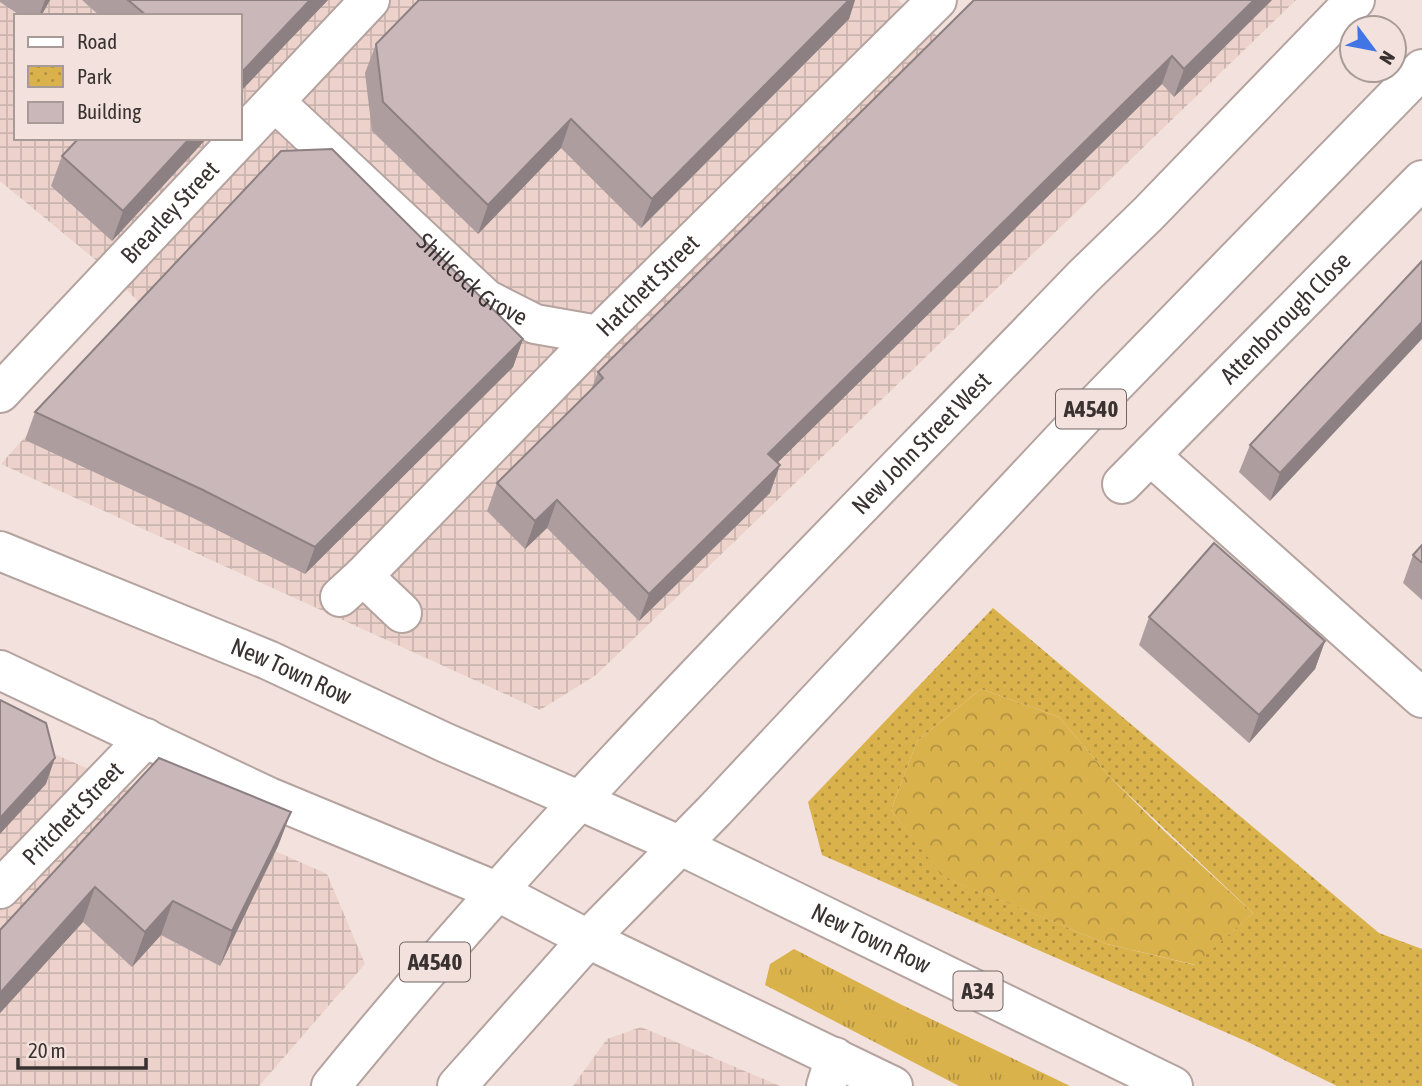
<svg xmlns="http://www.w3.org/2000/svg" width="1422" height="1086" viewBox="0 0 1422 1086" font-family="'Asap Condensed',sans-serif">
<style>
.industrial{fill:url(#industrial-grid);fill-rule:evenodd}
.grass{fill:url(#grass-tufts)}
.forest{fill:url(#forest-crowns)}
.park{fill:url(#park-dots);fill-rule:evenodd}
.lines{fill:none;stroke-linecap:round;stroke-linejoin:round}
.minor-casing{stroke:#b4a39f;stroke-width:42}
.secondary-casing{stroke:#b4a39f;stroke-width:42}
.trunk-casing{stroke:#b4a39f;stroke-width:42}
.minor{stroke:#fff;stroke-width:38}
.secondary{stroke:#fff;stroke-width:38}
.trunk{stroke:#fff;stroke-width:38}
.wall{fill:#ad9d9f}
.shaded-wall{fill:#8d8082}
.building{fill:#c9b7b9;stroke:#8d8082;stroke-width:2}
.labels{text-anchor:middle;stroke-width:5;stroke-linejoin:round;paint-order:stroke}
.shield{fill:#f2e1dc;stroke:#706664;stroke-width:2}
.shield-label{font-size:23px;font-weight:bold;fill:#393230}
.street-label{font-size:24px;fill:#393230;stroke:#f2e1dc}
</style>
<defs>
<pattern id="industrial-grid" width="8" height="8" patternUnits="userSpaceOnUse" patternTransform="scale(1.75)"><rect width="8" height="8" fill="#ecd2cb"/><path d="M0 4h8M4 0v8" fill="none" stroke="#cbb5af"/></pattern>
<pattern id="grass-tufts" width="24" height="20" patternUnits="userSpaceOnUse" patternTransform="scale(1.75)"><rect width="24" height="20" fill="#dab24c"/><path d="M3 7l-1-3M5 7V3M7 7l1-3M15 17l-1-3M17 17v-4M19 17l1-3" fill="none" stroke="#b29140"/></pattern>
<pattern id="forest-crowns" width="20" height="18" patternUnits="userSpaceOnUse" patternTransform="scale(1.75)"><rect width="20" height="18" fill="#dab24c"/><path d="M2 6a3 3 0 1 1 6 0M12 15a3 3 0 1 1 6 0" fill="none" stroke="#b29140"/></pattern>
<pattern id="park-dots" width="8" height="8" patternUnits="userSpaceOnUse" patternTransform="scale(1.75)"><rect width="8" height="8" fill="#dab24c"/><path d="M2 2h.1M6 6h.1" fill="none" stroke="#b29140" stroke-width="1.8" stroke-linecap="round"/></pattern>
</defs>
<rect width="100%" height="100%" fill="#f2e1dc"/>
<g class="industrial">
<path d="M0 0H898L946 44 991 0H1296L596 675 540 710 1 464 142 305 97 261 0 181ZM16 16H240V138H16Z"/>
<path d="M0 730 327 874 365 964 259 1086H0Z"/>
<path d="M641 1027 780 1086H573L607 1039Z"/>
</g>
<path class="grass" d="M794 949 900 1004 1070 1086H959L765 985 770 964Z"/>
<path class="forest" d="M981 689 1059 717 1110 777 1163 830 1253 913 1196 965 1107 944 941 876 891 810 917 741Z"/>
<path class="park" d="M993 608 1379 933 1422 949V1086H1337L1250 1043 822 855 808 802ZM981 689 1059 717 1110 777 1253 913 1195 965 1107 944 942 876 891 810 917 741Z"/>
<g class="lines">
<defs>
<g id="minor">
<path id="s1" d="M275 102 486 299 535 324 598 335"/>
<path id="s2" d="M0 393 370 0"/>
<path d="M1151 456 1422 698"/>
<path id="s3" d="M1122 484 1422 180"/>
<path d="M363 576 402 613"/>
<path id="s4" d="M340 597 363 576 598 335 937 0"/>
<path id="s5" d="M0 889 146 738"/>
<path d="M826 1086 835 1057"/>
</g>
<g id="secondary">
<path id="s6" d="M0 551 268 660 446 743 578 800"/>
<path d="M0 670 269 797 496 891"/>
</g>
<g id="trunk">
<path id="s7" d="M578 800 681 846 1173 1086"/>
<path d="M496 891 588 939 893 1086"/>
<path id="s8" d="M331 1086C564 800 828 542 1083 277L1148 214 1355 0"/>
<path d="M457 1086 588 939 715 810 1089 411 1422 69"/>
</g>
</defs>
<use href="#minor" class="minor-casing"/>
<use href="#secondary" class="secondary-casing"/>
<use href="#trunk" class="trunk-casing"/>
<use href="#minor" class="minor"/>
<use href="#secondary" class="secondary"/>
<use href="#trunk" class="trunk"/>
</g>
<g class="wall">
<path d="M0 0H50L41 16H21L0 2Z"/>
<path d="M82 0H328L240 92V16H100Z"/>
<path d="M419 0H855L849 19 641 228 561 148 478 234 372 131 365 73 376 44Z"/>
<path d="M1272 0 1174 97 1162 84 1112 133 777 463 770 493 639 621 547 528 525 549 487 511 497 483 591 390 598 372Z"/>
<path d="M79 138H207L112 241 51 186 62 156Z"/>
<path d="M1422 261 1270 501 1239 472 1250 445Z"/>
<path d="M523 339 513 367 305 574 193 518 25 440 35 412Z"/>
<path d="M1422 545V600L1403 583 1413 555Z"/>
<path d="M1149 617 1325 641 1315 669 1249 743 1139 645Z"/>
<path d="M159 758 291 812 278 846 220 966 161 935 132 967 83 922 0 1013V930Z"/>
</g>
<g class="shaded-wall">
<path d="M45 0H50L41 16H39Z"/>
<path d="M310 0H328L240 92V74Z"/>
<path d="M849 0H855L849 19 641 228 652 199Z"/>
<path d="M1254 0H1272L1174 97 1184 69Z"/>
<path d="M1172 56 1162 84 758 482 768 454Z"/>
<path d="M571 119 561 148 478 234 488 205Z"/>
<path d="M190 138H207L112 241 123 211Z"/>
<path d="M1422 322V339L1270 501 1280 473Z"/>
<path d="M523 339 513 367 305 574 315 547Z"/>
<path d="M780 465 770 493 639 621 649 594Z"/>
<path d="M557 500 547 528 525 549 535 521Z"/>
<path d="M1325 641 1315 669 1249 743 1259 715Z"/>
<path d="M55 758 46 784 0 834V818Z"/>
<path d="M291 812 278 846 220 966 232 931Z"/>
<path d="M95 887 83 922 0 1013V993Z"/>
<path d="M173 901 161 935 132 967 145 932Z"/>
</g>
<g class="building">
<path d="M128 0H310L240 74V16H147Z"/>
<path d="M419 0H849L652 199 571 119 488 205 383 102 376 44Z"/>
<path d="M974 0H1254L1184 69 1172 56 1122 105 768 454 780 465 649 594 557 500 535 521 497 483 603 378 598 372Z"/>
<path d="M79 138H190L123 211 62 156Z"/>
<path d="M332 149 523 339 315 547 203 490 35 412 281 151Z"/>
<path d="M1422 261V322L1280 473 1250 445Z"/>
<path d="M1214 543 1325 641 1259 715 1149 617Z"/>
<path d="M1422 545V563L1413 555Z"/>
<path d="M0 700 46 723 55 758 0 818Z"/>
<path d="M159 758 291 812 232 931 173 901 145 932 95 887 0 993V930Z"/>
</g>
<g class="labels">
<g class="shield">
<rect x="1056" y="389.5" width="70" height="39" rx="5"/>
<rect x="400" y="942.5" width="70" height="39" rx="5"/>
<rect x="953.5" y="971.5" width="49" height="39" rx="5"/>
</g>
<g class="shield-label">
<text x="1091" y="417">A4540</text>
<text x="435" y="970">A4540</text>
<text x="978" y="999">A34</text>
</g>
<g class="street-label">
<text dy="8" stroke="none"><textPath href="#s2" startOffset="248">Brearley Street</textPath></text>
<text dy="8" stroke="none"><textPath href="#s1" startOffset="266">Shillcock Grove</textPath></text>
<text dy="8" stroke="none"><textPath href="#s4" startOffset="438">Hatchett Street</textPath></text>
<text dy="8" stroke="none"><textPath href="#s3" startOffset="233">Attenborough Close</textPath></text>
<text dy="8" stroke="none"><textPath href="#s8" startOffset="873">New John Street West</textPath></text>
<text dy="8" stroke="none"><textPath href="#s6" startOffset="315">New Town Row</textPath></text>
<text dy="8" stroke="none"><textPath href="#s5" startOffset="105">Pritchett Street</textPath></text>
<text dy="8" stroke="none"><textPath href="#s7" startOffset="324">New Town Row</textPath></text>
</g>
</g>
<rect x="14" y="14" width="228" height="126" fill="#f2e1dc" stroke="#a89b97" stroke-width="2"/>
<rect x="28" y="37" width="35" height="10" fill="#ffffff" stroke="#a89b97" stroke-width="2"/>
<text x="77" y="49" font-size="21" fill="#393230">Road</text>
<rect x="28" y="66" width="35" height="21" fill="url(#park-dots)" stroke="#a89b97" stroke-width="2"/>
<text x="77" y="84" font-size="21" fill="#393230">Park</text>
<rect x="28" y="102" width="35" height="21" fill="#c9b7b9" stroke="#a89b97" stroke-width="2"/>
<text x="77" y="119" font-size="21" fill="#393230">Building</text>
<g transform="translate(1373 49) rotate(122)"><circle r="33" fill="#f2e1dc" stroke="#a89b97" stroke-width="2"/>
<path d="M0-5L12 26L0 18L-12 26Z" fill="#4174e5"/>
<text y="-10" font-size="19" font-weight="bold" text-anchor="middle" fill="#393230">N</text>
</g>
<path d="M18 1058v10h128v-10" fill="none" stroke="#393230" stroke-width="3.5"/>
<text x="28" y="1058" font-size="21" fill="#393230" stroke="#f2e1dc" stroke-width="5" paint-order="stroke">20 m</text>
</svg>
